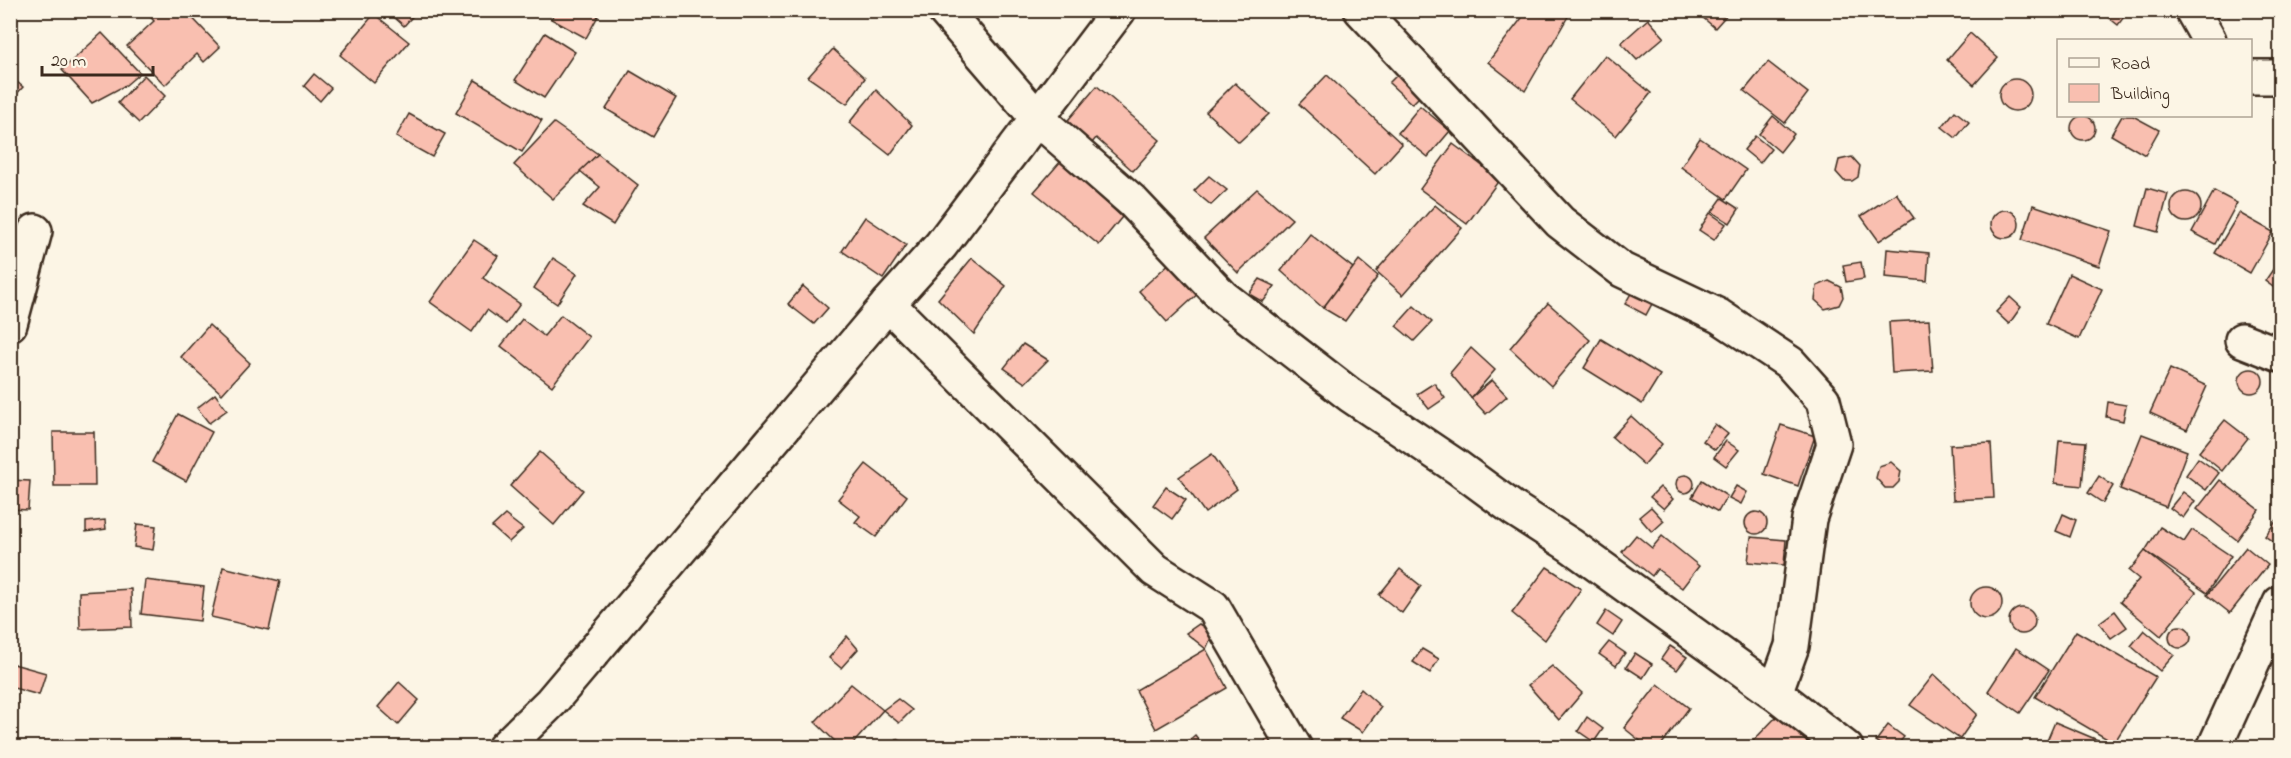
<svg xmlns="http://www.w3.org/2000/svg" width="2291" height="758" viewBox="0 0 2291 758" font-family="'Indie Flower',sans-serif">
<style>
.building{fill:#f9bfb0;stroke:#3b2a1e;stroke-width:1.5}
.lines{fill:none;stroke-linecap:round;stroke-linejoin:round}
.minor-casing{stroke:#3b2a1e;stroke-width:38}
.minor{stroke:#fcf5e5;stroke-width:33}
</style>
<rect width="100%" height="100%" fill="#fcf5e5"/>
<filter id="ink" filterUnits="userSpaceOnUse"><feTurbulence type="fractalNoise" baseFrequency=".0167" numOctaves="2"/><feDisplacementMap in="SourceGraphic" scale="12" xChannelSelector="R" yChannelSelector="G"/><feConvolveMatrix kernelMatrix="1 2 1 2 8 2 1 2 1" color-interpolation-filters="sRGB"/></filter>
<g filter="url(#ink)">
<g class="building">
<path d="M148 10H185L220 47 204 62 197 54 165 85 127 46 154 21 146 12Z"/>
<path d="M386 10H418L404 26Z"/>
<path d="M556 10H589L598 16 586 38 551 19Z"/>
<path d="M1528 10 1570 13 1525 91 1488 62Z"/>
<path d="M1694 10H1731L1715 28Z"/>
<path d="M2099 10H2129L2118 25Z"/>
<path d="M374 14 409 42 374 83 340 55Z"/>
<path d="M1648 19 1664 37 1637 60 1621 43Z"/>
<path d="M102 33 140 73 126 85 92 103 62 70Z"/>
<path d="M545 33 575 52 544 98 515 80Z"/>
<path d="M1970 33 1998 58 1974 85 1947 60Z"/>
<path d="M833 49 865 78 847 104 808 77Z"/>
<path d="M1605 55 1651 93 1616 136 1570 99Z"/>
<path d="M1768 62 1808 93 1785 123 1744 91Z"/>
<path d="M1405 67 1428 88 1412 104 1389 83Z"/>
<path d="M630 71 676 98 653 137 606 109Z"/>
<path d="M314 74 331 88 320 101 304 86Z"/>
<path d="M144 75 165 96 139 123 118 103Z"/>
<path d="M1327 75 1402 144 1375 174 1299 104Z"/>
<path d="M10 76 23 87 10 101Z"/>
<circle cx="2015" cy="95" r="16"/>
<path d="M475 80 542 120 522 152 456 113Z"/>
<path d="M1235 83 1269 114 1239 142 1206 112Z"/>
<path d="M1097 86 1160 140 1133 171 1096 138 1088 148 1063 126Z"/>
<path d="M876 90 912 125 890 155 849 123Z"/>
<path d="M1420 106 1450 131 1428 157 1398 133Z"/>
<path d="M1955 111 1969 122 1956 138 1942 127Z"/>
<path d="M409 114 445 134 432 157 396 137Z"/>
<circle cx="2083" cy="128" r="12"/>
<path d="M1773 116 1794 134 1780 152 1759 134Z"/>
<path d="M2122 116H2133L2159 130 2145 155 2111 135Z"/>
<path d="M554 123 598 154 553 199 514 165Z"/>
<path d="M1755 136 1771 149 1760 163 1744 150Z"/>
<path d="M1700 138 1746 170 1726 199 1681 167Z"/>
<path d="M1453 144 1500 179 1467 224 1420 189Z"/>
<path d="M598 154 638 185 613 225 583 206 600 187 580 171Z"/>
<path d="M1852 157 1860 166 1858 177 1852 181H1844L1836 172 1839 160Z"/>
<path d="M1061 161 1122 217 1099 245 1034 192Z"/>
<path d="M1209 176 1227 190 1211 205 1194 191Z"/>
<path d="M2147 188 2168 194 2158 232 2137 226Z"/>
<path d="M1257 189 1292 219 1238 273 1204 238Z"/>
<path d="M2214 191 2237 203 2215 244 2192 232Z"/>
<circle cx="2186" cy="207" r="15"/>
<path d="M1896 193 1914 218 1879 241 1861 216Z"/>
<path d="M1722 198 1739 209 1730 223 1712 212Z"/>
<path d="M1435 205 1462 228 1403 295 1376 271Z"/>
<path d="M2033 205 2111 231 2099 266 2022 240Z"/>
<circle cx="2005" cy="224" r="14"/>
<path d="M1710 213 1726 224 1714 240 1699 230Z"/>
<path d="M2239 213 2273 232 2250 273 2215 253Z"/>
<path d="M865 217 906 245 883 279 842 251Z"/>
<path d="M1310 234 1353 268 1323 308 1281 271Z"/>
<path d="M474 240 498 256 483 278 520 304 506 324 487 310 472 332 430 302Z"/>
<path d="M1887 249 1929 253 1927 281 1885 277Z"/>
<path d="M553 258 577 274 557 304 534 288Z"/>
<path d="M972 258 1006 286 974 334 938 299Z"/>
<path d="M1174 259 1202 290 1167 322 1139 291Z"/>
<path d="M2280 259V292L2265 281Z"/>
<path d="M1359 260 1378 276 1345 321 1323 308Z"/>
<path d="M1861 262 1864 279 1846 282 1843 265Z"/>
<path d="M2069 274 2102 289 2079 339 2046 324Z"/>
<path d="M1260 279 1275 286 1263 302 1249 294Z"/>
<path d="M1829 281 1841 287 1843 297 1839 305 1825 309 1815 300 1817 286Z"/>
<path d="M803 286 828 308 814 324 788 304Z"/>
<path d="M1634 288 1654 300 1646 315 1625 304Z"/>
<path d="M2010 297 2021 307 2009 324 1996 312Z"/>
<path d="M1548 303 1590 340 1551 386 1510 348Z"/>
<path d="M1414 306 1432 322 1414 341 1396 326Z"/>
<path d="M561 315 589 337 552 386 501 346 522 319 544 336Z"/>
<path d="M1929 320 1933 371 1892 373 1889 322Z"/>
<path d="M209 325 250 363 222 394 181 357Z"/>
<path d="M1601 339 1660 375 1642 404 1584 368Z"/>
<path d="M1023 344 1048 360 1025 383 1004 368Z"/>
<path d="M1471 348 1495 370 1471 398 1450 373Z"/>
<circle cx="2251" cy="381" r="12"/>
<path d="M2170 369 2207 386 2187 430 2150 413Z"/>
<path d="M1492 380 1507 396 1486 414 1471 398Z"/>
<path d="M1434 383 1445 398 1429 409 1417 394Z"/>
<path d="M215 394 227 410 209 423 197 408Z"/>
<path d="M2108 402 2126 405 2123 421 2106 417Z"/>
<path d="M178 414 212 432 186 481 152 462Z"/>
<path d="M1631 416 1662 444 1644 465 1612 437Z"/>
<path d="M2225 420 2248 438 2222 471 2199 452Z"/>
<path d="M1715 424 1728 434 1715 450 1703 441Z"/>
<path d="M1781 425 1815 436 1798 486 1764 474Z"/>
<path d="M53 432H94L95 486H54Z"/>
<path d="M2142 434 2187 451 2166 507 2120 489Z"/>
<path d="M2059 440 2086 442 2082 486 2055 483Z"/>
<path d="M1726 441 1739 450 1726 466 1714 457Z"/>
<path d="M1991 443 1994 498 1953 500 1950 445Z"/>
<path d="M540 452 583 490 554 525 510 486Z"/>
<path d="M1212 454 1237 489 1205 513 1179 477Z"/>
<path d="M2198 458 2219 473 2206 490 2186 475Z"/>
<path d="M1891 462 1901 471 1899 482 1893 488H1885L1876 478 1879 466Z"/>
<path d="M866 464 907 496 876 537 855 522 860 516 838 499Z"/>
<circle cx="1685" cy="484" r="9"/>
<path d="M2099 476 2113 486 2103 503 2088 493Z"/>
<path d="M10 480 30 481 28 510 10 509Z"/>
<path d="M1702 480 1727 496 1718 512 1692 497Z"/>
<path d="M2220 480 2259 510 2237 540 2197 509Z"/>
<path d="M1736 486 1747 492 1741 504 1729 498Z"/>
<path d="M1166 487 1186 500 1172 519 1153 505Z"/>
<path d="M1660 487 1673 499 1664 509 1650 497Z"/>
<path d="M2183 492 2195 501 2183 518 2170 508Z"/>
<path d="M1651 507 1664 521 1652 532 1639 517Z"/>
<circle cx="1756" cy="523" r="11"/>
<path d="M2063 514 2076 520 2070 537 2056 531Z"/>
<path d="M505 515 523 529 509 542 492 527Z"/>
<path d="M105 520 106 529 86 532V522Z"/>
<path d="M2277 520 2280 523V547L2265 536Z"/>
<path d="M137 524 156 526 153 550 134 547Z"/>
<path d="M2160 527 2184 542 2192 530 2231 556 2207 593 2145 551Z"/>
<path d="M1636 535 1652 548 1662 536 1699 566 1682 588 1657 569 1652 576 1622 552Z"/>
<path d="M1751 537 1786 540 1784 565 1748 562Z"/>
<path d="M2246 547 2268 565 2230 613 2207 595Z"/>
<path d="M2145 551 2196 592 2161 636 2120 602 2139 579 2129 571Z"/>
<path d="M223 567 280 581 269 630 211 617Z"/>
<path d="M1547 567 1581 589 1545 640 1512 613Z"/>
<path d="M1400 569 1421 586 1402 613 1379 595Z"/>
<path d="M145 580 204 587 200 621 141 614Z"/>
<circle cx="1986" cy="603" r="16"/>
<path d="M131 589 132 627 80 629 79 592Z"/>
<circle cx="2022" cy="621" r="13"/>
<path d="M1606 611 1622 622 1613 636 1597 625Z"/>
<path d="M2115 611 2127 627 2111 638 2099 623Z"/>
<path d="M1199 624 1213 633 1206 649 1186 633Z"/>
<circle cx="2180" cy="637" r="11"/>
<path d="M2144 630 2174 655 2160 671 2131 646Z"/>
<path d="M2076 631 2156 677 2114 743 2035 697Z"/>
<path d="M847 636 858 649 841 668 829 658Z"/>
<path d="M1609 642 1625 653 1616 666 1599 654Z"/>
<path d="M1670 646 1687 657 1677 670 1661 659Z"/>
<path d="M2016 648 2049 670 2020 713 1988 691Z"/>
<path d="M1206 649 1227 688 1156 729 1136 690Z"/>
<path d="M1422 649 1439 659 1430 673 1413 662Z"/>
<path d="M1635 653 1652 664 1643 678 1626 667Z"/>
<path d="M10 663 46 673 39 695 10 687Z"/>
<path d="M1552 666 1582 693 1559 720 1528 685Z"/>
<path d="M1934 674 1977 714 1960 739 1910 705Z"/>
<path d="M399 682 419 700 398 725 378 707Z"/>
<path d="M851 684 883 710 849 748H842L815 722Z"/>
<path d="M1658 684 1689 708 1659 748H1649L1624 728Z"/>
<path d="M1361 689 1381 707 1363 732 1340 718Z"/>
<path d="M898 699 912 710 899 723 883 710Z"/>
<path d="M1778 715 1813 748H1760L1753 741Z"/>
<path d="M1587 717 1603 729 1594 742 1578 731Z"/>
<path d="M2055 722 2107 744 2105 748H2057L2046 743Z"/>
<path d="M1888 725 1904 737 1895 748H1887L1876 741Z"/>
<path d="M1195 735 1205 748H1180Z"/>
<path d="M1272 737 1276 748H1254Z"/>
<path d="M897 739 915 748H893Z"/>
</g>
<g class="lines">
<defs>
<g id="minor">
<path d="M944 10 1038 119 1132 201 1223 297 1350 395 1457 467 1514 509 1570 545 1775 693 1846 748"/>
<path d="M1361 10 1560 222 1622 270 1719 316 1790 363 1823 400 1834 444 1809 519 1792 646 1775 693"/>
<path d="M2192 10 2209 40"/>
<path d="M2250 77H2280"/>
<path d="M888 304 1155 570 1213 607 1295 748"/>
<path d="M10 324 35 231"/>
<path d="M2242 340 2280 355"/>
<path d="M504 748 551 702 888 304 941 245 1119 10"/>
<path d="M2214 748 2280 603"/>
</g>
</defs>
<use href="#minor" class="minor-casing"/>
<use href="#minor" class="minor"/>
</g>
</g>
<rect width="2291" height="758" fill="none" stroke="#fcf5e5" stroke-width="36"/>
<rect x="18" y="18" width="2255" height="722" fill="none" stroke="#3b2a1e" stroke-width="2" filter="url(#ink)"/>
<rect x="2057" y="39" width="195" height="78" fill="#fcf5e5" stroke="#afa495" stroke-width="1.5"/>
<rect x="2069" y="58" width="30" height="9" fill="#fcf5e5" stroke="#afa495" stroke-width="1.5"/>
<text x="2111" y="69" font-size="18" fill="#3b2a1e">Road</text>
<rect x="2069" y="84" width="30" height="18" fill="#f9bfb0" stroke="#afa495" stroke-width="1.5"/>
<text x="2111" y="99" font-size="18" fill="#3b2a1e">Building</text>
<path d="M42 66v9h111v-9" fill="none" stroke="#3b2a1e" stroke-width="3"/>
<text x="51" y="66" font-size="18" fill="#3b2a1e" stroke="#fcf5e5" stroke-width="4.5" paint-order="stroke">20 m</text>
</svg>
